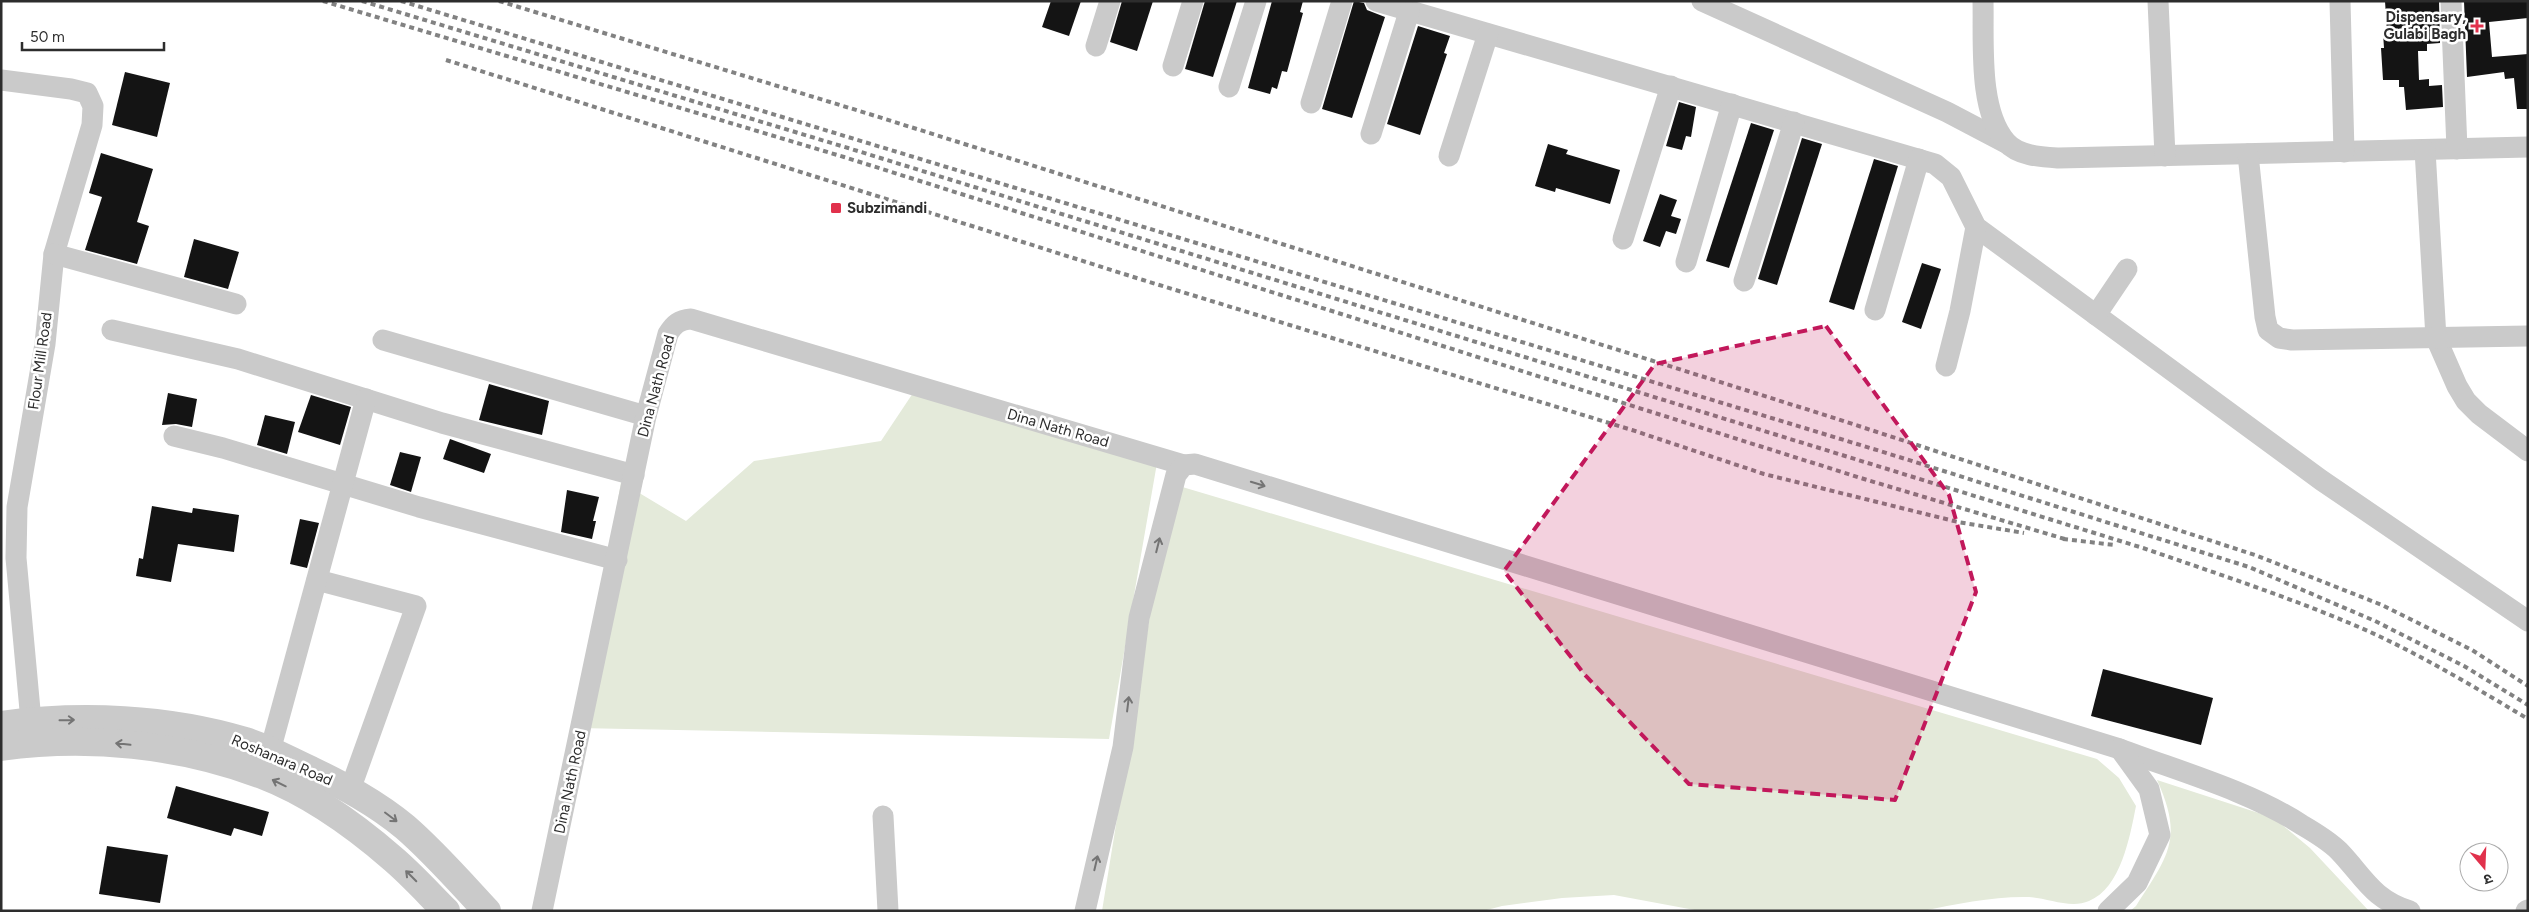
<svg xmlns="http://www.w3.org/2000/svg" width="2529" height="912" viewBox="0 0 2529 912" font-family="Figtree,'Noto Sans Devanagari',sans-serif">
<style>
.green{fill:#e4eada}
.building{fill:#141414}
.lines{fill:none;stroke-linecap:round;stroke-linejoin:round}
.minor{stroke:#cacaca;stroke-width:21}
.tertiary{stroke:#cacaca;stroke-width:28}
.rail{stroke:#828282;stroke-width:4;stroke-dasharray:5 4;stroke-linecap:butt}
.oneway{stroke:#747474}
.marked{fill:#c2185b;fill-opacity:0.2;stroke:#c2185b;stroke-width:4;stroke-dasharray:10 6;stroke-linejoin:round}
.poi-dot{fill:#e1314c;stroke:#fff;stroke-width:2}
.labels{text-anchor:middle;stroke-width:5;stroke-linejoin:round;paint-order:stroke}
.poi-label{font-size:15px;font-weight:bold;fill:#2d2d2d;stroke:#fff;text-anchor:end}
.street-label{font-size:15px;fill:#2d2d2d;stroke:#fff}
</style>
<rect width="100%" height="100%" fill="#fff"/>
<g class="green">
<path d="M915 390 1157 463 1109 739 578 728 621 482 686 521 754 461 881 441Z"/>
<path d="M1179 486 2097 759 2119 778 2136 806C2130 836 2121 888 2089 901 2071 909 2047 898 2029 897 1996 896 1955 904 1923 911H1700L1614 895 1562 898 1502 906 1483 911H1102L1154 590Z"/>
<path d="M2157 780 2274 818 2310 848 2369 911H2130L2136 906C2168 856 2184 839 2157 780Z"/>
</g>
<g class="building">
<path d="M1051 1H1081L1069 36 1042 27Z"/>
<path d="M1122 1H1153L1137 51 1110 42Z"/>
<path d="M1205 1H1237L1213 77 1185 69Z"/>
<path d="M1272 1H1303L1300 12 1303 13 1287 72 1282 71 1277 89 1272 87 1270 94 1248 88Z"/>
<path d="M1354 1 1364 3 1367 10 1385 17 1352 118 1322 109Z"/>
<path d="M2385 1H2439L2440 43 2427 44V51H2418L2419 80 2429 79V86L2442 85 2443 107 2406 110 2404 87H2399V80H2383L2381 48H2384L2383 33 2387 32Z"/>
<path d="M2464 1H2528V18L2489 22 2492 57 2528 54V109H2517L2514 78 2505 79 2504 72 2467 77Z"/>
<path d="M1418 26 1450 36 1444 53 1447 54 1420 135 1387 124Z"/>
<path d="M125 72 170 83 157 137 112 125Z"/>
<path d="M1679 102 1696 107 1691 137 1686 136 1682 150 1666 146Z"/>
<path d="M1751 123 1774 130 1729 268 1706 261Z"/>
<path d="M1802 138 1822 144 1777 285 1758 279Z"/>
<path d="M1548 144 1568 150 1566 154 1620 170 1610 204 1556 188 1555 192 1535 186Z"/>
<path d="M101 153 153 169 137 222 149 226 137 264 85 250 102 197 89 193Z"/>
<path d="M1874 159 1898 166 1854 310 1829 302Z"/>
<path d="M1660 194 1677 200 1671 216 1681 219 1676 234 1666 231 1660 247 1643 241Z"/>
<path d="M194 239 239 252 228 289 184 277Z"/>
<path d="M1922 263 1941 269 1921 329 1902 322Z"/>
<path d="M489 384 549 401 542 435 479 420Z"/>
<path d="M168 393 197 399 192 427 176 424 162 425Z"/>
<path d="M311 395 351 407 340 445 298 432Z"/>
<path d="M265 415 295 422 287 454 257 445Z"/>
<path d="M450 439 491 454 484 473 443 459Z"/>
<path d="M400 452 421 457 411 492 390 485Z"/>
<path d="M567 490 599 497 593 521H596L592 539 561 532Z"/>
<path d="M152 506 192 513 193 508 239 515 234 552 178 544 171 582 136 576 139 558 143 559Z"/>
<path d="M300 519 319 523 307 568 290 564Z"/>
<path d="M2103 669 2213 698 2201 745 2091 716Z"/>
<path d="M176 786 269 812 262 836 234 828 231 836 167 818Z"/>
<path d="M107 846 168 855 160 903 99 894Z"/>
</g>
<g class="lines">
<g class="minor">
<path d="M1376 1 1935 164 1951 177 1976 227 2321 480 2528 621"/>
<path d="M1702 1 1947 112 2006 143"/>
<path d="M1983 1C1984 42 1978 110 2006 142 2018 156 2042 157 2059 158L2528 147"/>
<path d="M2158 1 2165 156"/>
<path d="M2340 1 2344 152"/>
<path d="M2451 1 2457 149"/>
<path d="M1096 46 1110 1"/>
<path d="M1173 66 1193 1"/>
<path d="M1 80 71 89 87 93 93 106 92 125 54 254 45 344 17 507 16 558 31 721"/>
<path d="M1229 87 1256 1"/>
<path d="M1311 103 1342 1"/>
<path d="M1371 134 1409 12"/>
<path d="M2425 150 2436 338 2457 386 2466 401 2479 414 2528 451"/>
<path d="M2248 154 2265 317 2268 330 2279 338 2292 340 2528 336"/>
<path d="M1449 156 1488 34"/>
<path d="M1623 239 1671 86"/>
<path d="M54 254 236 304"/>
<path d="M1686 262 1732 104"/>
<path d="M1744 281 1794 122"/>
<path d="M1875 310 1919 159"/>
<path d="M2096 315 2127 269"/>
<path d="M112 330 238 359 442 423 634 475"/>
<path d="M383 340 646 416"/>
<path d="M1946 366 1960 311 1976 227"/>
<path d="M174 436 223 448 419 507 617 560"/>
<path d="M317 580 416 606 350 790"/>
<path d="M270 751 366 399"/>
<path d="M883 816 888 911"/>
<path d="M542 911 646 416 668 334C674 324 679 320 691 319L1184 465"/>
<path d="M1085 911 1123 747 1139 618 1176 475 1184 465 1195 464 2120 749C2178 771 2250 791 2302 825 2314 832 2329 841 2339 851 2364 877 2372 899 2410 911"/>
<path d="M2108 911 2137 883 2160 835 2149 789 2120 749"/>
<path d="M2526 911 2528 910"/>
</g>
<g class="tertiary">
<path d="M1 725C81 714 168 718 245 741 268 748 289 760 311 770 344 786 376 803 405 827 434 852 460 882 487 911"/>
<path d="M1 747C87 735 180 744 262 775 309 793 354 825 392 858 411 874 428 893 446 911"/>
</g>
<g class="rail">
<path d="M323 1 844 157 1864 479 2068 540"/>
<path d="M362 1 848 148 2143 548C2218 574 2295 599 2368 631 2423 656 2476 688 2528 719"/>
<path d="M401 1 1880 451 2249 567 2375 621 2464 666 2528 705"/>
<path d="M499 1 866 113 1828 416 2255 555 2382 605 2472 650 2528 686"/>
<path d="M446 60 1143 280 1632 430 1764 474 1958 522 2024 533"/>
<path d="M2063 539 2115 545"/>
</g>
</g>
<defs><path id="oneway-shaft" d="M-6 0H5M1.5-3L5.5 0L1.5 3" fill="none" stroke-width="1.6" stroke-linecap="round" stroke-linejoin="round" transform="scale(1.25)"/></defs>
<g class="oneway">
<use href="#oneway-shaft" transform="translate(1258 484) rotate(17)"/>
<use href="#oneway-shaft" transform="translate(1158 545) rotate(-76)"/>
<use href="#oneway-shaft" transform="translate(1128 704) rotate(-83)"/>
<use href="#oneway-shaft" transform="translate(67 720) rotate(-1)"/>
<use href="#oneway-shaft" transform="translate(123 744) rotate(-174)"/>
<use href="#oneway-shaft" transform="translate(279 783) rotate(-154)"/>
<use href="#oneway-shaft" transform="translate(391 817) rotate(37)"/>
<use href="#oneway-shaft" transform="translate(1096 863) rotate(-77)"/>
<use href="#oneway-shaft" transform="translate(411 876) rotate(-135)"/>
</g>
<path class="marked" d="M1826 326 1949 495 1976 592 1895 800 1689 784 1585 675 1504 571 1655 364Z"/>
<g class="poi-dot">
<path d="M2474.5 18.5h5v5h5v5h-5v5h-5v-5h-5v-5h5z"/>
<rect x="830" y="202" width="12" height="12" rx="2.5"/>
</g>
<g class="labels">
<g class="poi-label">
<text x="2466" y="22">Dispensary,<tspan x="2466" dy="17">Gulabi Bagh</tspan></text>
<text x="847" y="213" text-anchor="start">Subzimandi</text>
</g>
<g class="street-label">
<text transform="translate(40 361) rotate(-82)" y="5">Flour Mill Road</text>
<text transform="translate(656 386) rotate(-75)" y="5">Dina Nath Road</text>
<text transform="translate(1058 428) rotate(16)" y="5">Dina Nath Road</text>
<text transform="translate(282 760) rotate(23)" y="5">Roshanara Road</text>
<text transform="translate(570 782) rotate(-78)" y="5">Dina Nath Road</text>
</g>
</g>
<rect width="2529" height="912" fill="none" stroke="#2d2d2d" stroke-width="5"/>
<g transform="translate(2484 867) rotate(161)"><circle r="24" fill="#ffffff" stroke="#ababab"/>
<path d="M0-4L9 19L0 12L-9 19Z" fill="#e1314c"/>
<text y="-8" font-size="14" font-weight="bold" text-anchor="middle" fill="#2d2d2d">उ</text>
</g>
<path d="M22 42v8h142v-8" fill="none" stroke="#2d2d2d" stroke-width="2.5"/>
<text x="30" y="42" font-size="15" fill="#2d2d2d" stroke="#ffffff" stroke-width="4" paint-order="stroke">50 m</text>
</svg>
